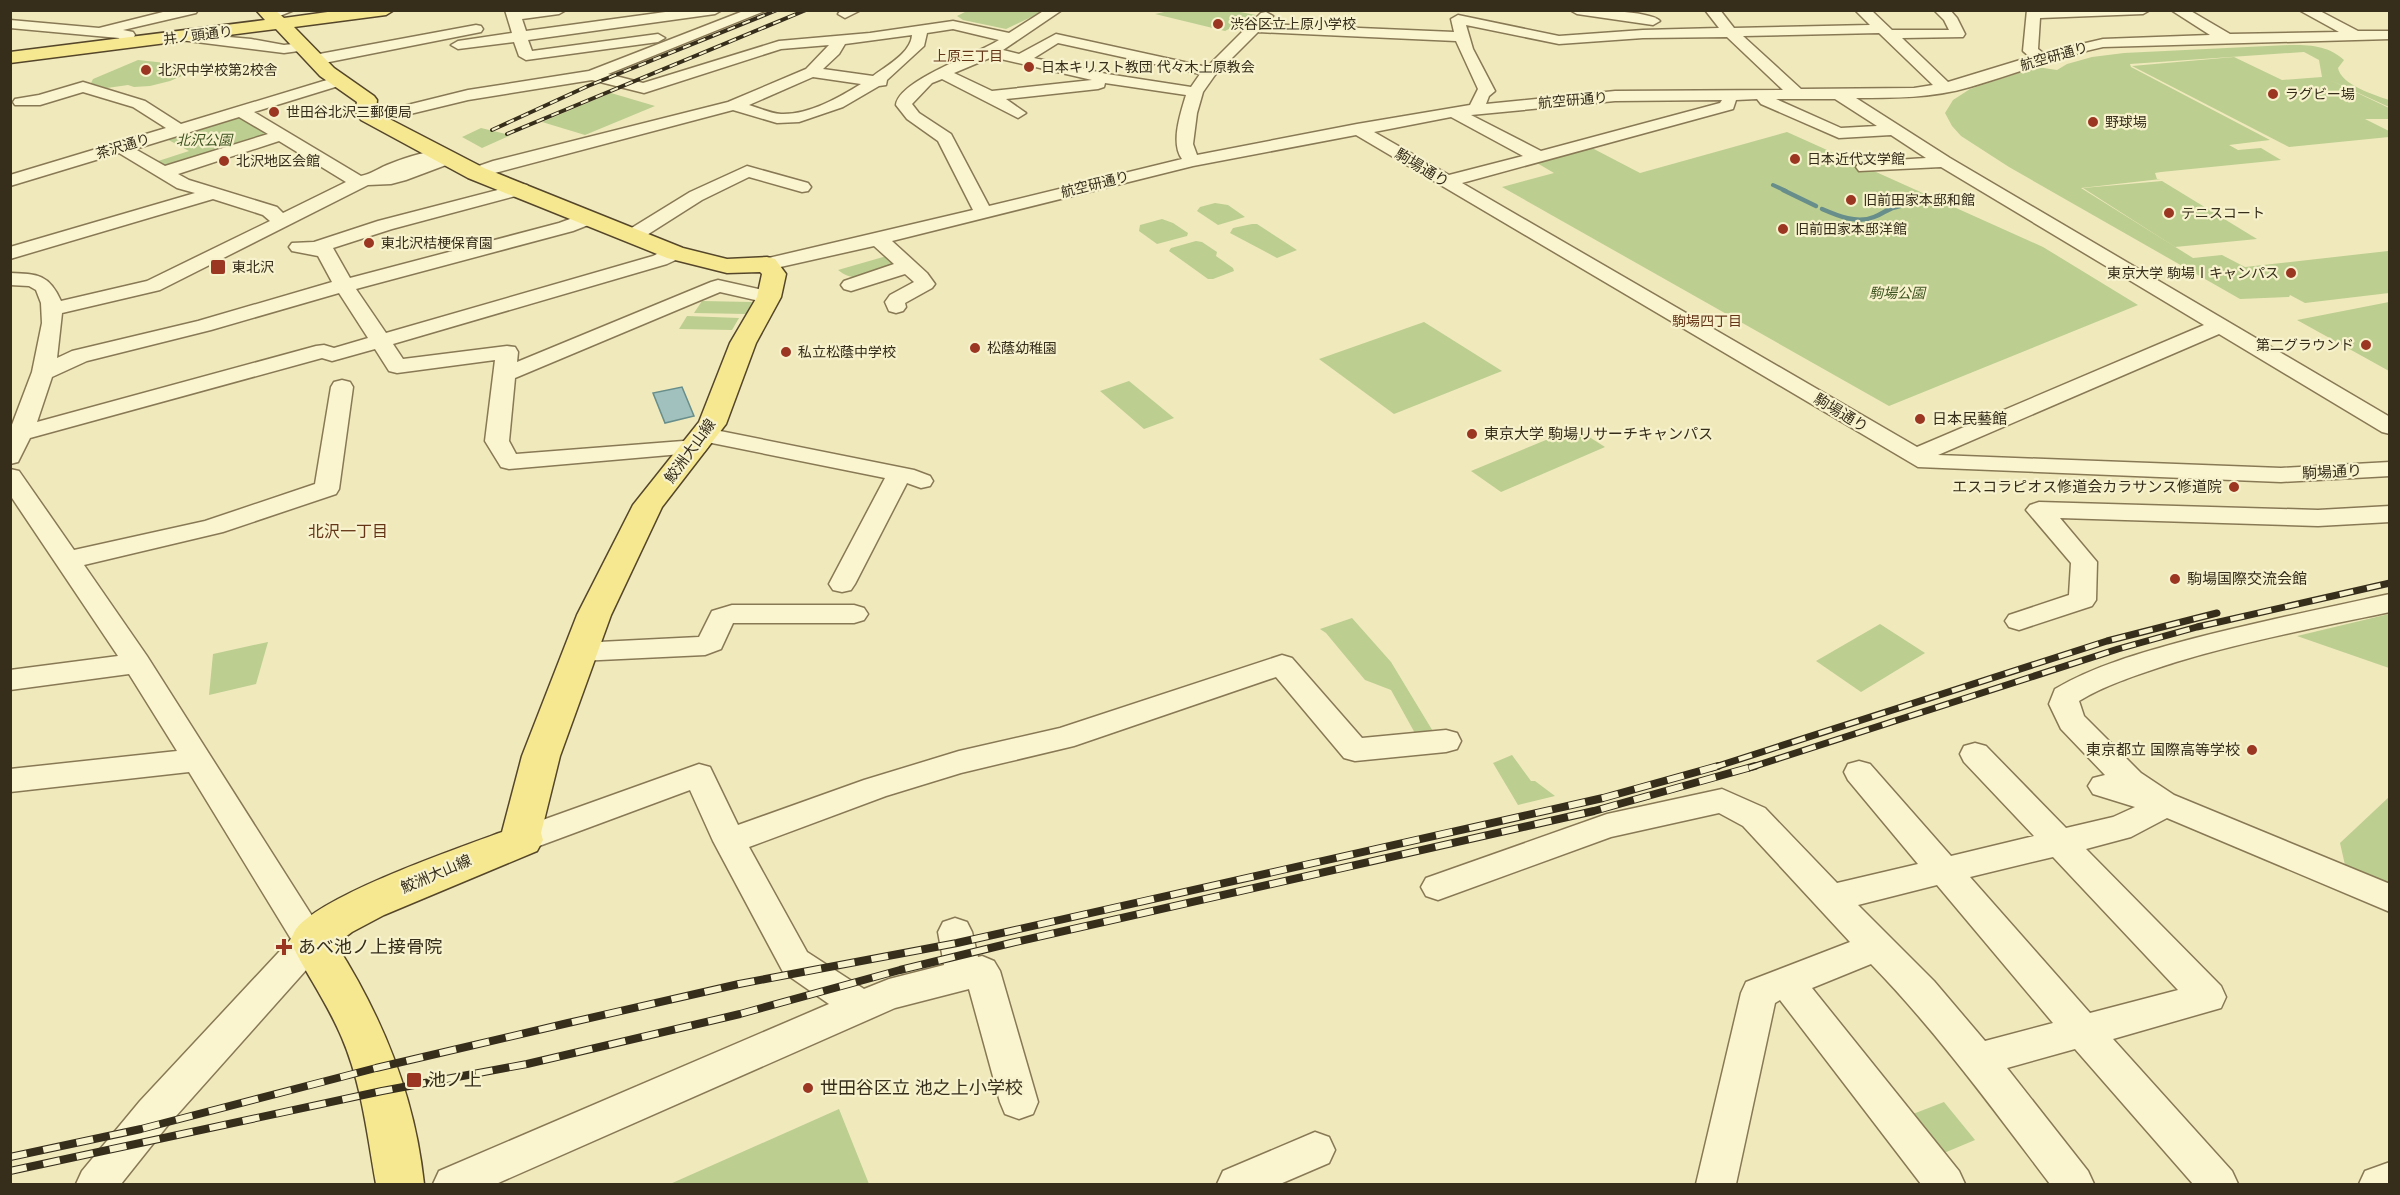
<svg xmlns="http://www.w3.org/2000/svg" width="2400" height="1195" viewBox="0 0 2400 1195" font-family="'Noto Serif','Noto Sans JP',serif">
<style>
.green{fill:#bcce90}
.water{fill:#a0c1bd;stroke:#688e8b;stroke-width:1.5}
.lines{fill:none;stroke-linecap:round;stroke-linejoin:round}
.stream-far1{stroke:#688e8b;stroke-width:4}
.stream{stroke:#688e8b;stroke-width:4.5}
.minor-casing{stroke:#887955;stroke-width:3}
.major-casing{stroke:#55462a;stroke-width:3}
.minor{fill:#fbf5cf;fill-rule:evenodd}
.major{fill:#f6e891;fill-rule:evenodd}
.rail-far2-casing{stroke:#362d1b;stroke-width:4}
.rail-far1-casing{stroke:#362d1b;stroke-width:7}
.rail-casing{stroke:#362d1b;stroke-width:8}
.rail-far2{stroke:#f7f2cc;stroke-width:2;stroke-dasharray:8;stroke-linecap:butt}
.rail-far1{stroke:#f7f2cc;stroke-width:4.5;stroke-dasharray:14;stroke-linecap:butt}
.rail{stroke:#f7f2cc;stroke-width:6;stroke-dasharray:17;stroke-linecap:butt}
.poi-dot{fill:#9a3622;stroke:#f7f2cc;stroke-width:2}
.labels{text-anchor:middle;stroke-width:4.5;stroke-linejoin:round;paint-order:stroke}
.far-poi-label{font-size:14px;fill:#362d1b;stroke:#f7f2cc;text-anchor:start}
.far-street-label{font-size:14px;fill:#362d1b;stroke:#f7f2cc}
.far-neighbourhood-label{font-size:14px;fill:#653518;stroke:#f7f2cc}
.far-park-label{font-size:14px;font-style:italic;fill:#3e5420;stroke:#f7f2cc}
.street-label{font-size:15px;fill:#362d1b;stroke:#f7f2cc}
.poi-label{font-size:15px;fill:#362d1b;stroke:#f7f2cc;text-anchor:start}
.neighbourhood-label{font-size:16px;fill:#653518;stroke:#f7f2cc}
.near-poi-label{font-size:18px;fill:#362d1b;stroke:#f7f2cc;text-anchor:start}
</style>
<rect width="100%" height="100%" fill="#f0e9bc"/>
<g class="green">
<path d="M969 10H1044V11L1006 29 963 20 957 16Z"/>
<path d="M1235 11 1256 15 1225 31 1155 14 1169 11Z"/>
<path d="M2289 45C2310 45 2327 45 2344 60L2338 68C2341 85 2375 95 2389 100V107L2330 80 2389 108V119H2365L2389 131V137L2289 147 2132 66 2234 57 2282 80 2322 77 2319 60 2304 52 2130 64 2131 67 2270 140 2229 145 2238 150 2261 148 2281 160 2161 172 2155 173 2157 179H2161L2081 188 2193 258 2222 255 2245 267 2388 251 2389 293 2305 303 2290 295 2289 297 2240 299 2009 167 1961 136 1952 126 1945 113 1953 100 1970 89 2037 67 2057 70 2067 64 2092 57 2124 53Z"/>
<path d="M138 60 203 67 170 81 150 86 134 87 128 85 107 88 91 83 93 79Z"/>
<path d="M611 93 655 106 585 135 542 122Z"/>
<path d="M237 114 273 134 171 168 152 163 189 151 161 136Z"/>
<path d="M481 128 510 135H511L482 148 462 137Z"/>
<path d="M1787 132 2043 247 2138 305 1889 406 1502 187 1554 173 1537 163 1592 148 1640 173Z"/>
<path d="M2162 181 2257 239 2175 247 2083 188Z"/>
<path d="M1215 203 1228 205 1245 217 1218 225 1197 211 1200 207Z"/>
<path d="M1162 219 1173 223 1188 233 1187 236 1157 244 1139 231 1140 225Z"/>
<path d="M1252 224H1257L1297 250 1277 258 1230 233 1233 228Z"/>
<path d="M1196 241 1202 242 1217 252 1216 256 1233 268 1234 271 1213 279H1208L1169 251 1171 248Z"/>
<path d="M890 255 901 265C879 272 857 286 838 270Z"/>
<path d="M702 301 752 302 746 314 694 313Z"/>
<path d="M2389 302V371L2297 320Z"/>
<path d="M687 316 739 318 732 330 679 329Z"/>
<path d="M1424 322 1502 371 1394 414 1319 359Z"/>
<path d="M1129 381 1174 418 1144 429 1100 391Z"/>
<path d="M1575 428 1605 447 1501 492 1471 471Z"/>
<path d="M2389 614V668L2297 636Z"/>
<path d="M1352 618 1391 662 1437 738 1421 744 1391 690 1365 680 1326 633 1320 629Z"/>
<path d="M1880 624 1925 653 1861 692 1816 661Z"/>
<path d="M268 642 256 684 209 695 213 654Z"/>
<path d="M1512 755 1531 781H1535L1555 796 1518 805 1493 763Z"/>
<path d="M2389 797V883L2345 865 2340 843Z"/>
<path d="M1944 1102 1975 1140 1932 1158 1900 1119Z"/>
<path d="M839 1109 869 1184H670Z"/>
</g>
<path class="water" d="M682 387 694 416 665 423 653 393Z"/>
<g class="lines">
<path class="stream-far1" d="M1773 185 1786 191"/>
<g class="stream">
<path d="M1783 190 1816 206"/>
<path d="M1822 209C1838 216 1857 224 1874 217 1885 213 1887 208 1900 206"/>
</g>
<defs>
<g id="minor">
<path d="M171 10H198L196 13 123 30 133 32 135 35 131 42H121L119 38 10 28V20L99 28Z"/>
<path d="M270 10H294L275 18H265L263 15Z"/>
<path d="M505 10H566L559 14 522 19 526 31 680 10H722L715 14 528 40 532 51 658 34 665 38 658 42 526 60 519 56 514 42 458 49 451 45 458 41 512 33Z"/>
<path d="M746 10H767L608 74 643 83 779 41 870 33 953 21 1009 33 1045 10H1062L1003 50 1019 54 1056 34 1207 67 1261 13 1266 12 1273 16 1266 24 1454 32 1451 19 1458 15 1559 36 1643 30 1719 28 1705 10H1720L1734 28 1870 25 1855 10H1871L1892 30H1949L1944 20 1934 10H1950L1957 18 1965 34 1963 37 1902 38 1948 82 2030 57 2023 51 2027 10H2150L2143 14 2040 18 2038 49 2043 53 2103 39 2210 35 2171 10H2189L2230 34 2339 32 2299 10H2318L2358 31H2390V39L2103 47C2057 57 2015 74 1970 87 1933 98 1895 98 1856 98L1950 158 2390 417V434L2382 432 2219 334 1938 455 2281 468 2390 462V476L2281 482 1918 467 1356 135 1193 166 892 241 927 273 935 284 932 288 905 303 906 307 903 311 896 313 889 311 885 302 890 295 914 282 905 274 851 291 844 289 841 285 844 281 894 264 874 246 767 270 760 268 757 264 760 260 973 210 938 141 907 119 896 105C899 80 977 54 999 40L953 29 927 33 924 46 887 80 886 85 879 86 843 107 799 122 777 123 733 110 476 178 470 177 467 173 470 169 493 161 728 102 806 69 829 45 781 49 644 93 592 80 468 100 373 123 365 118 367 115 468 90 589 71ZM1466 25 1559 44 1643 38 1727 37 1783 90 1615 91 1486 104 1489 96 1495 91 1473 49ZM1258 32 1456 41 1478 89 1470 105 1357 124 1197 155 1193 144 1197 113 1203 92 1215 75ZM1879 33 1933 85 1914 88 1801 89 1743 36ZM912 35C911 53 886 66 873 76L823 69 839 54 845 44ZM1058 43 1200 74 1191 87 1107 74 1034 58ZM992 57 1092 80 992 91 954 73ZM813 77 861 84C838 98 809 115 781 114 770 113 759 108 749 105ZM942 79 1018 118 1026 113 1006 99 1098 89 1104 87 1105 83 1186 95C1181 112 1170 143 1182 159L989 206 951 134 919 113 912 104 932 83ZM1757 99 1761 104 1839 138 1891 135 1926 158 1865 162 1859 163 1856 167 1859 171 1941 167 2204 325 1917 447 1462 183 1733 109 1736 100ZM1776 99H1835L1877 126 1841 128ZM1722 100 1720 103 1541 151 1471 115 1615 101ZM1451 117 1523 156 1449 175 1374 132Z"/>
<path d="M841 10H861L845 18 838 14Z"/>
<path d="M1570 10C1588 10 1649 10 1660 21L1653 25 1577 14Z"/>
<path d="M476 25 481 26 483 29 481 32 314 65 306 60 314 55Z"/>
<path d="M185 33 251 39 284 45 301 43 308 47 306 50 284 53 180 40 178 37 180 34Z"/>
<path d="M340 76 345 78 348 81 345 84 254 112 361 176C371 174 377 169 387 165 404 158 433 148 451 152L454 156 446 165 406 180 391 184 368 185 160 290 62 313 57 358 72 351 198 321 332 282 318 256 292 251 289 247 292 243 314 242 378 221 521 184 527 185 530 189 527 193 392 229 333 248 350 278 559 223 589 212 596 214 598 218 596 222 573 231 356 289 386 333 653 256C663 251 671 246 682 249L685 253 682 257 667 264 393 344 403 359 507 346 515 347 518 352 517 362 711 282 718 280 776 293 779 297 776 301 769 303 720 292 515 378 509 441 516 454 696 440 704 442 708 447 704 452 509 469 501 467 485 441 495 360 397 373 389 371 375 349 332 361 322 358 30 438 18 462 10 464V430L32 372 42 323 41 303 36 290 29 286 10 285V273C37 274 49 274 61 301L147 281 270 221 263 215 213 199 10 259V247L195 193 177 188 119 153 10 186V175L166 128 133 107 83 92 40 105H15L13 102 15 99 39 95 83 82 145 101 181 124ZM239 117 268 134 165 166 135 149ZM279 141 346 182 283 213 277 207 189 180 178 174ZM339 293 368 338 334 348 324 345 316 346 37 422 52 377 87 361 211 330Z"/>
<path d="M747 166 808 183 811 187 808 191 802 192 749 177 702 200 639 240H625L623 236 625 232 690 192Z"/>
<path d="M342 380 350 382 353 387 339 489 336 494 223 532 84 565 147 656 328 941 323 951 168 1125 121 1184H76L82 1171 140 1101 291 939 189 772 10 792V769L177 751 129 674 10 690V670L118 656 10 495V469L19 471 74 550 205 521 315 484 331 387 334 382Z"/>
<path d="M705 428 914 470 930 476 933 481 930 486 921 488 907 483 855 584 851 590 842 592 833 590 829 584 885 478 697 440 693 435 697 430Z"/>
<path d="M2039 502 2318 510 2390 506V522L2318 526 2060 518 2097 562 2096 600 2092 606 2019 630 2009 627 2005 621 2009 615 2069 595 2071 563 2026 510 2030 505Z"/>
<path d="M2390 594V612C2318 627 2246 641 2176 662 2143 673 2109 683 2079 701L2084 716 2141 773 2174 795 2390 884V912L2167 818 2131 837 2086 849 2221 986 2226 997 2221 1008 2113 1039 2232 1171 2238 1184H2193L2075 1049 2007 1068 2088 1171 2094 1184H2050C1993 1109 1937 1032 1871 964L1812 988 1959 1171 1965 1184H1921L1780 1000 1775 1003 1736 1184H1696L1741 993 1746 982 1850 942 1743 826 1719 813 1611 837 1438 900 1426 896 1421 887 1426 878 1607 814 1722 789 1765 808 1837 883 1918 864 1848 780 1844 772 1848 764 1859 761 1870 764 1951 856 2034 836 1964 762 1960 754 1964 746 1975 743 1986 746 2066 828 2113 817 2135 807 2093 794 2088 786 2093 778 2105 775 2061 729 2049 704 2055 689C2094 666 2140 653 2184 641 2252 623 2320 609 2390 594ZM2053 857 2178 990 2090 1013 1970 877ZM1937 885 2053 1023 1985 1041 1934 981 1858 905Z"/>
<path d="M732 605H854L864 608 868 614 864 620 854 623H733L721 649 705 655 579 661 569 659 565 652 569 645 579 643 699 637 712 611Z"/>
<path d="M1282 655 1292 658 1362 738 1446 730 1457 733 1461 741 1457 749 1446 752 1355 761 1344 758 1276 677 1074 746 961 773 886 796 749 847 807 952 864 989 889 979 944 965 938 932 943 922 955 918 967 922 972 932 978 957 982 956 994 961 1000 971 1038 1102 1033 1114 1019 1119 1005 1114 1000 1102 969 989 895 1008 496 1184H433L439 1171 829 1004 783 972 713 841 690 790 523 852 512 849 507 840 512 831 699 764 710 767 738 825 864 780 959 751 1060 728Z"/>
<path d="M1315 1132 1329 1137 1335 1150 1329 1163 1280 1184H1217L1223 1171Z"/>
<path d="M2390 1162V1184H2359L2365 1171Z"/>
</g>
<path id="major" d="M256 10H275L284 18 342 10H394L386 15 294 27 334 68 374 96 377 100 376 112 484 168 683 248 727 259 767 257 775 259 786 274 781 297 756 343 726 424 662 507 611 615 560 756 541 833 543 840 537 851 384 915 352 932 336 944C383 1018 415 1097 424 1184H376C367 1134 362 1085 342 1038 328 1004 306 974 290 941 292 937 294 932 296 929 322 895 458 848 502 832L522 756 577 615 633 505 699 422 730 343 757 297 762 274 760 272 727 273 667 258 468 178 361 120 355 111 357 102 320 76 276 29 10 63V52L265 20Z"/>
</defs>
<use href="#minor" class="minor-casing"/>
<use href="#major" class="major-casing"/>
<use href="#minor" class="minor"/>
<use href="#major" class="major"/>
<defs>
<g id="rail-far2">
<path d="M492 130 588 86 777 10"/>
<path d="M507 134 806 10"/>
</g>
<g id="rail-far1">
<path d="M1712 768 2107 641 2217 613"/>
<path d="M1749 768 2118 649 2197 627 2390 583"/>
</g>
<g id="rail">
<path d="M10 1157 141 1129 376 1068 568 1023 739 984 957 943 1603 798 1718 766"/>
<path d="M10 1171 382 1091 527 1064 740 1014 900 970 1011 943 1594 811 1755 766"/>
</g>
</defs>
<use href="#rail-far2" class="rail-far2-casing"/>
<use href="#rail-far1" class="rail-far1-casing"/>
<use href="#rail" class="rail-casing"/>
<use href="#rail-far2" class="rail-far2"/>
<use href="#rail-far1" class="rail-far1"/>
<use href="#rail" class="rail"/>
</g>
<g class="poi-dot">
<circle cx="1218" cy="24" r="6"/>
<circle cx="1029" cy="67" r="6"/>
<circle cx="146" cy="70" r="6"/>
<circle cx="2273" cy="94" r="6"/>
<circle cx="274" cy="112" r="6"/>
<circle cx="2093" cy="122" r="6"/>
<circle cx="1795" cy="159" r="6"/>
<circle cx="224" cy="161" r="6"/>
<circle cx="1851" cy="200" r="6"/>
<circle cx="2169" cy="213" r="6"/>
<circle cx="1783" cy="229" r="6"/>
<circle cx="369" cy="243" r="6"/>
<rect x="210" y="259" width="16" height="16" rx="3"/>
<circle cx="2291" cy="273" r="6"/>
<circle cx="2366" cy="345" r="6"/>
<circle cx="975" cy="348" r="6"/>
<circle cx="786" cy="352" r="6"/>
<circle cx="1920" cy="419" r="6"/>
<circle cx="1472" cy="434" r="6"/>
<circle cx="2234" cy="487" r="6"/>
<circle cx="2175" cy="579" r="6"/>
<circle cx="2252" cy="750" r="6"/>
<path d="M281 938h6v6h6v6h-6v6h-6v-6h-6v-6h6z"/>
<rect x="406" y="1072" width="16" height="16" rx="3"/>
<circle cx="808" cy="1088" r="6"/>
</g>
<g class="labels">
<g class="far-poi-label">
<text x="1230" y="29">渋谷区立上原小学校</text>
<text x="1041" y="72">日本キリスト教団 代々木上原教会</text>
<text x="158" y="75">北沢中学校第2校舎</text>
<text x="2285" y="99">ラグビー場</text>
<text x="286" y="117">世田谷北沢三郵便局</text>
<text x="2105" y="127">野球場</text>
<text x="1807" y="164">日本近代文学館</text>
<text x="236" y="166">北沢地区会館</text>
<text x="1863" y="205">旧前田家本邸和館</text>
<text x="2181" y="218">テニスコート</text>
<text x="1795" y="234">旧前田家本邸洋館</text>
<text x="381" y="248">東北沢桔梗保育園</text>
<text x="232" y="272">東北沢</text>
<text x="2279" y="278" text-anchor="end">東京大学 駒場Ⅰキャンパス</text>
<text x="2354" y="350" text-anchor="end">第二グラウンド</text>
<text x="987" y="353">松蔭幼稚園</text>
<text x="798" y="357">私立松蔭中学校</text>
</g>
<g class="far-street-label">
<text transform="translate(198 35) rotate(-7)" y="5">井ノ頭通り</text>
<text transform="translate(2054 56) rotate(-16)" y="5">航空研通り</text>
<text transform="translate(1573 100) rotate(-5)" y="5">航空研通り</text>
<text transform="translate(123 146) rotate(-17)" y="5">茶沢通り</text>
<text transform="translate(1095 184) rotate(-14)" y="5">航空研通り</text>
</g>
<g class="far-neighbourhood-label">
<text x="968" y="61">上原三丁目</text>
<text x="1707" y="326">駒場四丁目</text>
</g>
<g class="far-park-label">
<text x="204" y="145">北沢公園</text>
<text x="1897" y="298">駒場公園</text>
</g>
<g class="street-label">
<text transform="translate(1422 168) rotate(31)" y="5">駒場通り</text>
<text transform="translate(1841 413) rotate(31)" y="5">駒場通り</text>
<text transform="translate(690 451) rotate(-54)" y="5">鮫洲大山線</text>
<text transform="translate(2332 472) rotate(-3)" y="5">駒場通り</text>
<text transform="translate(436 874) rotate(-23)" y="5">鮫洲大山線</text>
</g>
<g class="poi-label">
<text x="1932" y="424">日本民藝館</text>
<text x="1484" y="439">東京大学 駒場リサーチキャンパス</text>
<text x="2222" y="492" text-anchor="end">エスコラピオス修道会カラサンス修道院</text>
<text x="2187" y="584">駒場国際交流会館</text>
<text x="2240" y="755" text-anchor="end">東京都立 国際高等学校</text>
</g>
<g class="neighbourhood-label">
<text x="348" y="537">北沢一丁目</text>
</g>
<g class="near-poi-label">
<text x="298" y="953">あべ池ノ上接骨院</text>
<text x="428" y="1086">池ノ上</text>
<text x="820" y="1094">世田谷区立 池之上小学校</text>
</g>
</g>
<rect width="2400" height="1195" fill="none" stroke="#362d1b" stroke-width="24"/>
</svg>
